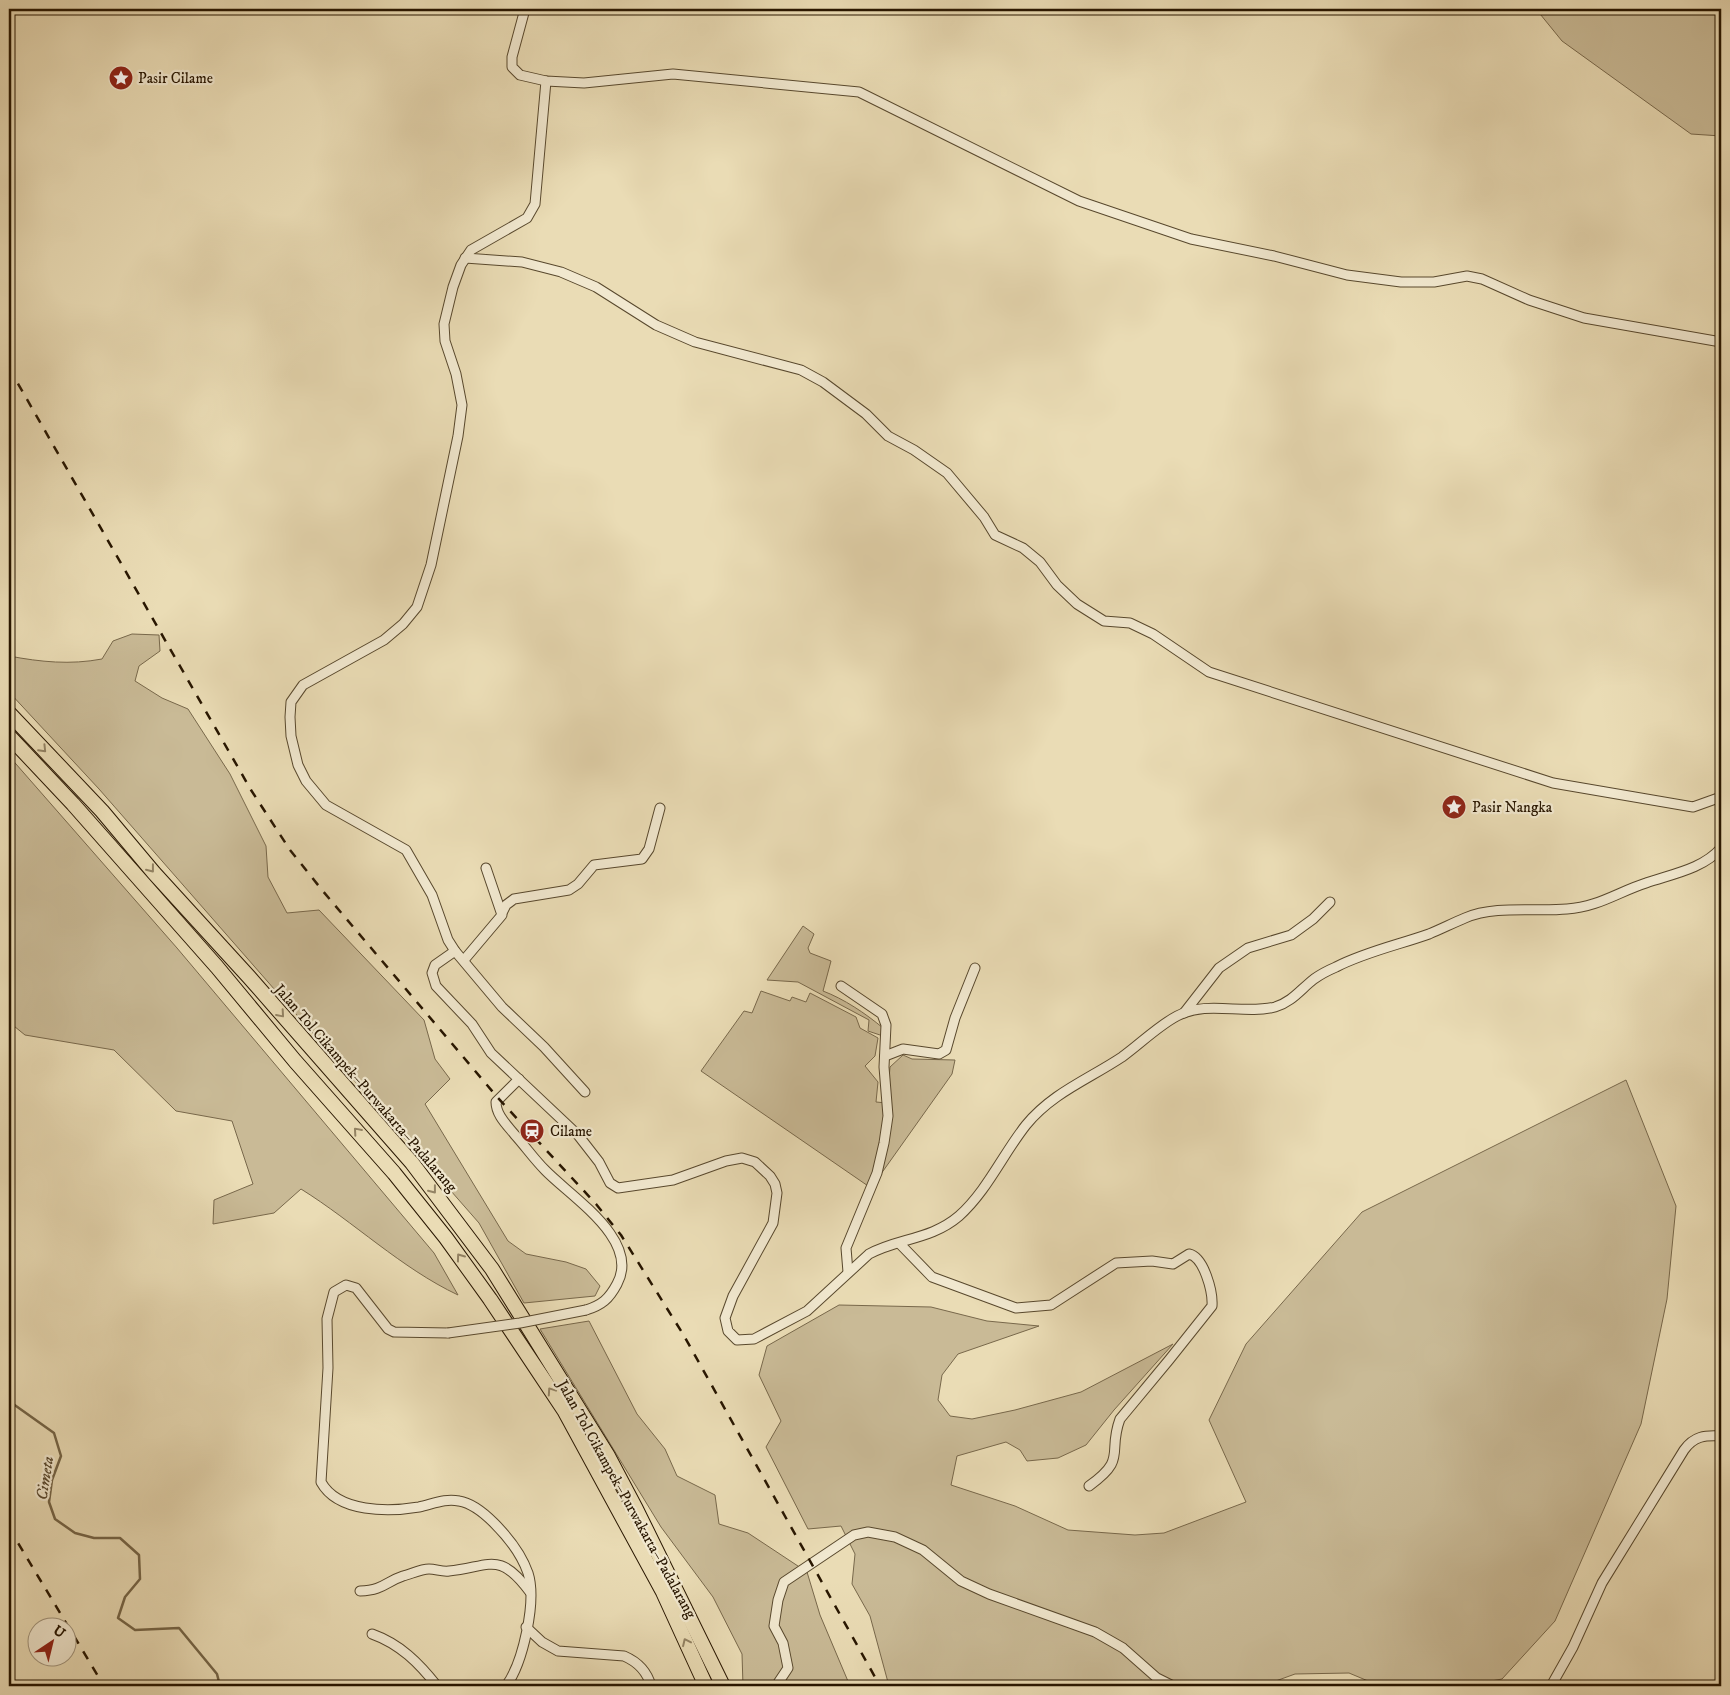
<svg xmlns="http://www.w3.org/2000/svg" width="1730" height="1695" viewBox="0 0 1730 1695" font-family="'IM FELL DW Pica',serif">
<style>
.green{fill:#c9ba96;stroke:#78684b}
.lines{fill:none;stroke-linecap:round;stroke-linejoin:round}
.stream{stroke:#756547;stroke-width:2.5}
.minor-casing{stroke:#58482d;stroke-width:11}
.highway-casing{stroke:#281600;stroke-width:16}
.minor{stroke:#f1e8cf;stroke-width:9}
.highway{stroke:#eadcb5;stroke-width:14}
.rail{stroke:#281600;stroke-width:2.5;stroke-dasharray:9 9;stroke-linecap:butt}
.minor-bridge-casing{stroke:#58482d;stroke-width:11;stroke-linecap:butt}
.minor-bridge{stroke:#f1e8cf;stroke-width:9}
.oneway{stroke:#938364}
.labels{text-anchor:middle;stroke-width:4.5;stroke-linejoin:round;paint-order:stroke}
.poi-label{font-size:15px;fill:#281600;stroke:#f1e8cf;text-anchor:start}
.street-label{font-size:15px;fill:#281600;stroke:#f1e8cf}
.water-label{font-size:16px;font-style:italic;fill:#5b4a30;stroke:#f1e8cf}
</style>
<rect width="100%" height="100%" fill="#eadcb5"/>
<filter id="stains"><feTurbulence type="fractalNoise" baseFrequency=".004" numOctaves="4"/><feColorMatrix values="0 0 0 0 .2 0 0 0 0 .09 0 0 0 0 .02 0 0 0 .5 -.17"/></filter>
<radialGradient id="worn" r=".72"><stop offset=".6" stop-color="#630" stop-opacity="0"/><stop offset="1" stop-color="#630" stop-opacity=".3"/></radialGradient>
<g class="green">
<path d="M1536 9H1721V136L1691 134 1562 41Z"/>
<path d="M132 634 159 635 160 651 139 666 135 681 162 698 188 709 230 774 266 846 268 877 287 913 319 910 424 1020 435 1059 450 1079 425 1104 508 1241 526 1254 566 1262 586 1269 600 1286 595 1296 524 1303 479 1223 99 789 9 692V656C41 662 70 665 102 659L113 641Z"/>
<path d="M9 756 177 948 434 1253 458 1295C401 1268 354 1222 301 1189L274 1213 213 1224 214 1200 253 1184 232 1121 176 1111 114 1050 25 1035 9 1022Z"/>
<path d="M803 926 814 934 808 948 810 953 831 961 823 991C844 999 865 1013 883 1028V1036L868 1031 869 1020 798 982 767 980Z"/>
<path d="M761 991 790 1001 792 997 806 1002 810 993 856 1017 860 1028 878 1038 875 1056 865 1066 878 1082 876 1102 887 1103 890 1067 903 1055 912 1059 955 1060 952 1074 871 1188 701 1071 744 1011 752 1013Z"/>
<path d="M1626 1080 1676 1206 1667 1299 1641 1424 1555 1621 1502 1679 1464 1686H1380L1349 1673 1295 1674 1262 1686H889L870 1616 852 1584 855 1554 841 1526 808 1529 766 1447 781 1421 759 1375 767 1346 839 1305 931 1307 987 1321 1039 1326 958 1354 942 1375 938 1400 950 1416 972 1419 1015 1410 1081 1392 1173 1344 1114 1410 1086 1445 1058 1458 1027 1461 1020 1450 1006 1442 957 1456 951 1485 1015 1506 1068 1530 1135 1535 1164 1533 1246 1502 1209 1420 1246 1344 1362 1212Z"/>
<path d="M589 1321 637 1414 665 1449 677 1476 715 1495 719 1524 748 1533 807 1572 820 1615 850 1686H743L742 1654 713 1597 661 1527 540 1329Z"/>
</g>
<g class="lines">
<path class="stream" d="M9 1401 54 1433 61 1456 52 1480 49 1502 55 1519 75 1533 94 1538H120L139 1555 140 1579 125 1597 118 1618 135 1630 179 1628 217 1674 220 1686"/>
<defs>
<g id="minor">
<path d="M525 9 512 57V67L520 75 546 81 584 83 673 74 859 92 1079 201 1191 239 1274 256 1347 275 1401 282H1434L1467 276 1482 279 1529 300 1584 318 1721 342"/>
<path d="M546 81 535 204 527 218 471 250 461 265 453 287 444 324 445 341 456 374 462 405 458 436 431 565 417 607 403 624 384 640 303 685 291 702 290 717 291 736 298 765 306 781 326 805 406 850 432 895 448 940 455 951 502 1007 544 1047 585 1092"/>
<path d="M465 258 522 262 561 272 596 287 656 325 695 342 801 370 823 382 866 414 888 436 914 450 947 473 984 517 995 535 1023 548 1040 562 1057 585 1077 604 1104 621 1130 623 1153 634 1209 672 1553 783 1693 807 1721 797"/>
<path d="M502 913 506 905 514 899 569 890 578 884 594 865 642 859 649 849 660 808"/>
<path d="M455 951 435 965 432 973 436 986 472 1024 491 1053 578 1135 599 1162 610 1183 618 1188 673 1180 726 1161 742 1158 755 1162 770 1176 775 1184 777 1193 773 1223 733 1296 725 1318 728 1331 737 1340 754 1339 807 1311 869 1254C898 1238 931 1240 959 1216 987 1191 1003 1154 1026 1125 1052 1093 1089 1079 1122 1057 1140 1044 1158 1026 1177 1016 1207 1000 1243 1015 1275 1007 1292 1002 1301 989 1314 979 1321 974 1329 970 1336 967 1365 952 1398 945 1429 934 1441 929 1453 923 1465 918 1495 905 1535 912 1567 909 1598 907 1618 892 1646 883 1672 874 1703 869 1721 848"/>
<path d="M464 960 502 915 486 868"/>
<path d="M841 986 882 1014 886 1025 884 1067 888 1116 884 1143 877 1173 846 1248 848 1272"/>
<path d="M1184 1013 1219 968 1248 948 1291 935 1313 919 1330 902"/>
<path d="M885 1056 903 1049 939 1054 946 1050 955 1018 975 968"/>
<path d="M519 1079 496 1102C496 1115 507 1125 515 1135 525 1146 534 1159 545 1170 571 1197 641 1240 617 1284 609 1299 602 1305 586 1310"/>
<path d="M900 1244 932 1277 1016 1308 1051 1305 1116 1263 1152 1261 1173 1264 1189 1254C1204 1257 1213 1292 1212 1306L1169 1360 1120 1419C1107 1454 1128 1458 1089 1486"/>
<path d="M448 1333 394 1332 388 1329 356 1288 346 1285 334 1292 327 1319 328 1368 321 1482C338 1513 389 1512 419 1507 433 1504 445 1498 459 1501 472 1503 485 1514 494 1523 509 1538 521 1553 528 1573 537 1601 523 1663 506 1686"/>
<path d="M360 1591C384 1590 385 1582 403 1576 411 1574 421 1569 429 1569 436 1569 442 1572 449 1571 490 1567 499 1550 530 1592"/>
<path d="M526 1627 542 1642 558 1651 624 1656C638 1662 647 1671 651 1686"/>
<path d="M372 1634C400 1644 419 1663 437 1686"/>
<path d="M748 1686H757"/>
<path d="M776 1686 788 1668 783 1643 774 1626 778 1600 784 1582 854 1535 868 1532 895 1537 923 1550 961 1581 989 1594 1095 1632 1123 1648 1157 1678 1173 1686"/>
<path d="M1551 1686 1573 1647 1602 1583 1684 1450C1694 1436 1705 1435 1721 1436"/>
</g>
<g id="highway">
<path d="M9 713 102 811 154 873 249 977 412 1163 492 1269 608 1456 636 1509 723 1686"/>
<path d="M9 736 73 804 217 967 295 1061 394 1173 446 1238 490 1299 564 1410 663 1592 706 1686"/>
</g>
</defs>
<use href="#minor" class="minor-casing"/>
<use href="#highway" class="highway-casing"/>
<use href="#minor" class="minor"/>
<use href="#highway" class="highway"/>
<g class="rail">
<path d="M9 368 251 790 290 850 322 890 498 1098 596 1204 621 1235 683 1334 880 1686"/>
<path d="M9 1528 104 1686"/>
</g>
<defs>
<path id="minor-bridge" d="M448 1333 520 1323 586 1310"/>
</defs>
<use href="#minor-bridge" class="minor-bridge-casing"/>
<use href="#minor-bridge" class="minor-bridge"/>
</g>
<defs><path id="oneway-chevron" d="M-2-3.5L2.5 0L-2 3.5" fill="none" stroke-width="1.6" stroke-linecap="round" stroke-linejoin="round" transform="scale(1.25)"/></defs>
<g class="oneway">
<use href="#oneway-chevron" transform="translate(43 749) rotate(46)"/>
<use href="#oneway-chevron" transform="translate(151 869) rotate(52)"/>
<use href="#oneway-chevron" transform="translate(281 1014) rotate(49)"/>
<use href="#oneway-chevron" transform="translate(357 1131) rotate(-131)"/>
<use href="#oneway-chevron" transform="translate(433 1190) rotate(52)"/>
<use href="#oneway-chevron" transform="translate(460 1257) rotate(-126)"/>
<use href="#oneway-chevron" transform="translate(551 1391) rotate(-124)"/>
<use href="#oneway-chevron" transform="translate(686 1642) rotate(-115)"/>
</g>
<defs>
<symbol id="sight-disc" viewBox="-11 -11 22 22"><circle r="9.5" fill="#8f2418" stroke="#f1e8cf"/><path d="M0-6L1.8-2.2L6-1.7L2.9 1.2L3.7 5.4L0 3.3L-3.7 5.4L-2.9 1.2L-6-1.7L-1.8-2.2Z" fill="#fff"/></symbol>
<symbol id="station-disc" viewBox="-11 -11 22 22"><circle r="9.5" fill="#8f2418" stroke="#f1e8cf"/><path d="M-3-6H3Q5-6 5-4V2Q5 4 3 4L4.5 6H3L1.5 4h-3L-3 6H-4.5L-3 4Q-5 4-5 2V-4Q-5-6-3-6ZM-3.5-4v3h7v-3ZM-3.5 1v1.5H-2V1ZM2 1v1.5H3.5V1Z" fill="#fff"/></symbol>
</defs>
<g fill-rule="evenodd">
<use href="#sight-disc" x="107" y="64" width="28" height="28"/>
<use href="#sight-disc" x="1440" y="793" width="28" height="28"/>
<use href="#station-disc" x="518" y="1117" width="28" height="28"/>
</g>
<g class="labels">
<g class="poi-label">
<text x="138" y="83">Pasir Cilame</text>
<text x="1472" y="812">Pasir Nangka</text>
<text x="550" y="1136">Cilame</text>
</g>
<g class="street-label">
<text transform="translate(366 1088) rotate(49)" y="5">Jalan Tol Cikampek–Purwakarta–Padalarang</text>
<text transform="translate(627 1499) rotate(61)" y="5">Jalan Tol Cikampek–Purwakarta–Padalarang</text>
</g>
<g class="water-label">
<text transform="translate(44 1478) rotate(-81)" y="6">Cimeta</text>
</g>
</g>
<rect width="1730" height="1695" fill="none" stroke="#eadcb5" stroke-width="30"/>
<rect x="10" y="10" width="1710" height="1675" fill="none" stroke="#281600" stroke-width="2.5"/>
<rect x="15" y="15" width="1700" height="1665" fill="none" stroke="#281600"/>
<g transform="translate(52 1642) rotate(35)"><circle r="24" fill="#f1e8cf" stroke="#a1947c"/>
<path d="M0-4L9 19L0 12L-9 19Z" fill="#8f2418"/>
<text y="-8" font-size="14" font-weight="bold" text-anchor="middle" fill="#281600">U</text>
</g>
<rect width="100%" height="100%" filter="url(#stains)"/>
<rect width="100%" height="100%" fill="url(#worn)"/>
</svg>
